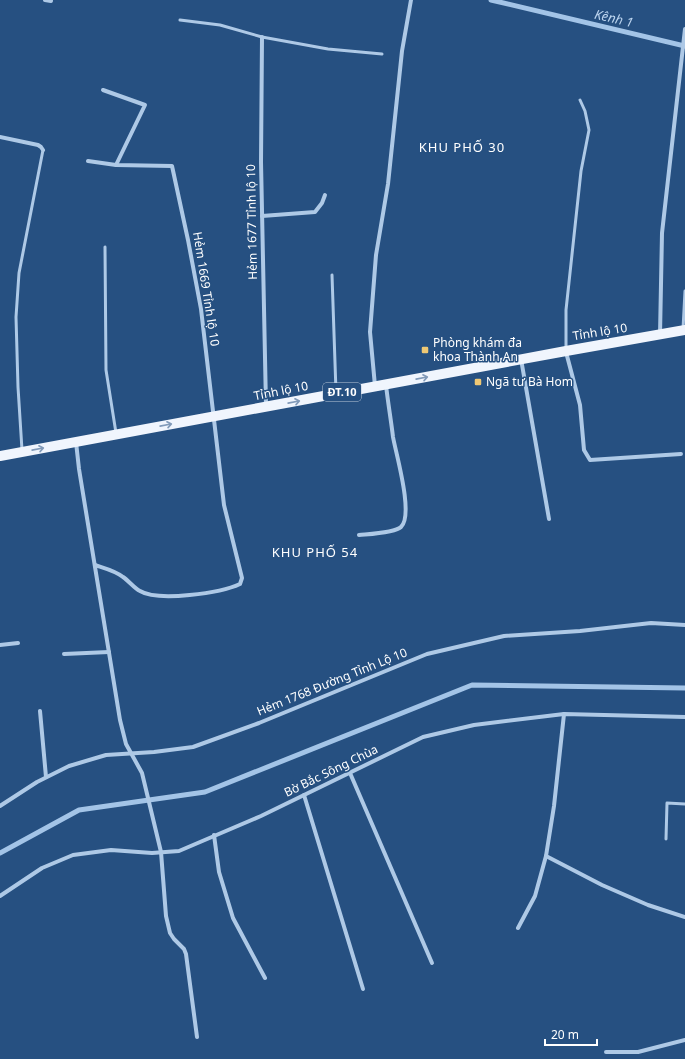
<svg xmlns="http://www.w3.org/2000/svg" width="685" height="1059" viewBox="0 0 685 1059" font-family="'Noto Sans',sans-serif">
<style>
.lines{fill:none;stroke-linecap:round;stroke-linejoin:round}
.stream{stroke:#a3c4e7;stroke-width:5}
.lane{stroke:#aec9e6;stroke-width:3}
.street{stroke:#aec9e6;stroke-width:4}
.primary{stroke:#f0f5fd;stroke-width:10}
.oneway{stroke:#819ab9}
.poi-dot{fill:#efc874;stroke:#265081;stroke-width:1.5}
.labels{text-anchor:middle;stroke-width:3;stroke-linejoin:round;paint-order:stroke}
.shield{fill:#265081;stroke:#becad9;stroke-width:1}
.shield-label{font-size:11px;font-weight:bold;fill:#fff}
.street-label{font-size:12px;fill:#fff;stroke:#265081}
.poi-label{font-size:12px;fill:#fff;stroke:#265081;text-anchor:start}
.water-label{font-size:13px;font-style:italic;fill:#bad3ee;stroke:#265081}
.neighbourhood-label{font-size:13px;letter-spacing:1px;fill:#fff;stroke:#265081}
</style>
<rect width="100%" height="100%" fill="#265081"/>
<g class="lines">
<g class="stream">
<path d="M491 0 685 46"/>
<path d="M0 853 79 810 205 792 472 685 685 688"/>
</g>
<g class="lane">
<path d="M180 20 220 25 262 37 328 49 382 54"/>
<path d="M105 247 106 370 116 433"/>
<path d="M332 275 336 392"/>
<path d="M683 329 685 291"/>
<path d="M566 349V310L581 171 589 130 585 111 580 100"/>
<path d="M22 450 18 387 16 317 19 273 43 150"/>
<path d="M666 839 667 803 685 804"/>
</g>
<g class="street">
<path d="M45 0 51 1"/>
<path d="M262 37 261 162 266 406"/>
<path d="M103 90 145 105 116 165"/>
<path d="M0 137 38 145 41 147 43 150"/>
<path d="M88 161 116 165 172 166 188 240 201 309 224 505 242 578 240 584C221 593 158 602 140 591 134 588 129 581 123 577 116 571 104 568 95 565"/>
<path d="M262 216 315 212 322 203 325 195"/>
<path d="M660 335 662 233 685 29"/>
<path d="M566 352 580 405 584 450 590 460 681 454"/>
<path d="M521 359 549 519"/>
<path d="M375 386 370 332 376 255 388 184 402 51 411 0"/>
<path d="M76 442 79 469 120 720 126 744 142 773 161 852 166 916 170 933 174 939 184 949 186 954 197 1037"/>
<path d="M359 535C369 534 395 533 401 527 414 515 396 454 393 437 391 420 388 403 386 385"/>
<path d="M0 645 18 643"/>
<path d="M64 654 109 652"/>
<path d="M40 711 46 777"/>
<path d="M350 773 432 963"/>
<path d="M304 795 363 989"/>
<path d="M0 806 37 782 69 766 106 755 154 752 193 747 259 723 427 654 504 636 580 631 651 623 685 625"/>
<path d="M214 835 219 872 233 918 265 978"/>
<path d="M546 856 602 885 648 905 685 917"/>
<path d="M0 896 42 868 73 855 111 850 152 853 179 851 261 816 423 737 474 725 564 714 685 717"/>
<path d="M518 928 535 896 546 856 554 806 564 714"/>
<path d="M606 1052H638L685 1040"/>
</g>
<path class="primary" d="M0 456 566 351 685 330"/>
</g>
<defs><path id="oneway-shaft" d="M-6 0H5M1.5-3L5.5 0L1.5 3" fill="none" stroke-width="1.6" stroke-linecap="round" stroke-linejoin="round"/></defs>
<g class="oneway">
<use href="#oneway-shaft" transform="translate(422 378) rotate(-11)"/>
<use href="#oneway-shaft" transform="translate(294 402) rotate(-11)"/>
<use href="#oneway-shaft" transform="translate(166 425) rotate(-11)"/>
<use href="#oneway-shaft" transform="translate(38 449) rotate(-11)"/>
</g>
<g class="poi-dot">
<rect x="421" y="346" width="8" height="8" rx="2"/>
<rect x="474" y="378" width="8" height="8" rx="2"/>
</g>
<g class="labels">
<rect class="shield" x="323" y="383" width="38" height="18" rx="3"/>
<g class="shield-label">
<text x="342" y="396">ĐT.10</text>
</g>
<g class="street-label">
<text transform="translate(252 222) rotate(-91)" y="4">Hẻm 1677 Tỉnh lộ 10</text>
<text transform="translate(206 289) rotate(81)" y="4">Hẻm 1669 Tỉnh lộ 10</text>
<text transform="translate(600 332) rotate(-9)" y="4">Tỉnh lộ 10</text>
<text transform="translate(281 391) rotate(-11)" y="4">Tỉnh lộ 10</text>
<text transform="translate(332 682) rotate(-22)" y="4">Hẻm 1768 Đường Tỉnh Lộ 10</text>
<text transform="translate(331 771) rotate(-26)" y="4">Bờ Bắc Sông Chùa</text>
</g>
<g class="poi-label">
<text x="433" y="347">Phòng khám đa<tspan x="433" dy="14">khoa Thành An</tspan></text>
<text x="486" y="386">Ngã tư Bà Hom</text>
</g>
<g class="water-label">
<text transform="translate(614 18) rotate(13)" y="5">Kênh 1</text>
</g>
<g class="neighbourhood-label">
<text x="462" y="152">KHU PHỐ 30</text>
<text x="315" y="557">KHU PHỐ 54</text>
</g>
</g>
<path d="M545 1039v6h52v-6" fill="none" stroke="#ffffff" stroke-width="2"/>
<text x="551" y="1039" font-size="12" fill="#ffffff" stroke="#265081" stroke-width="3" paint-order="stroke">20 m</text>
</svg>
